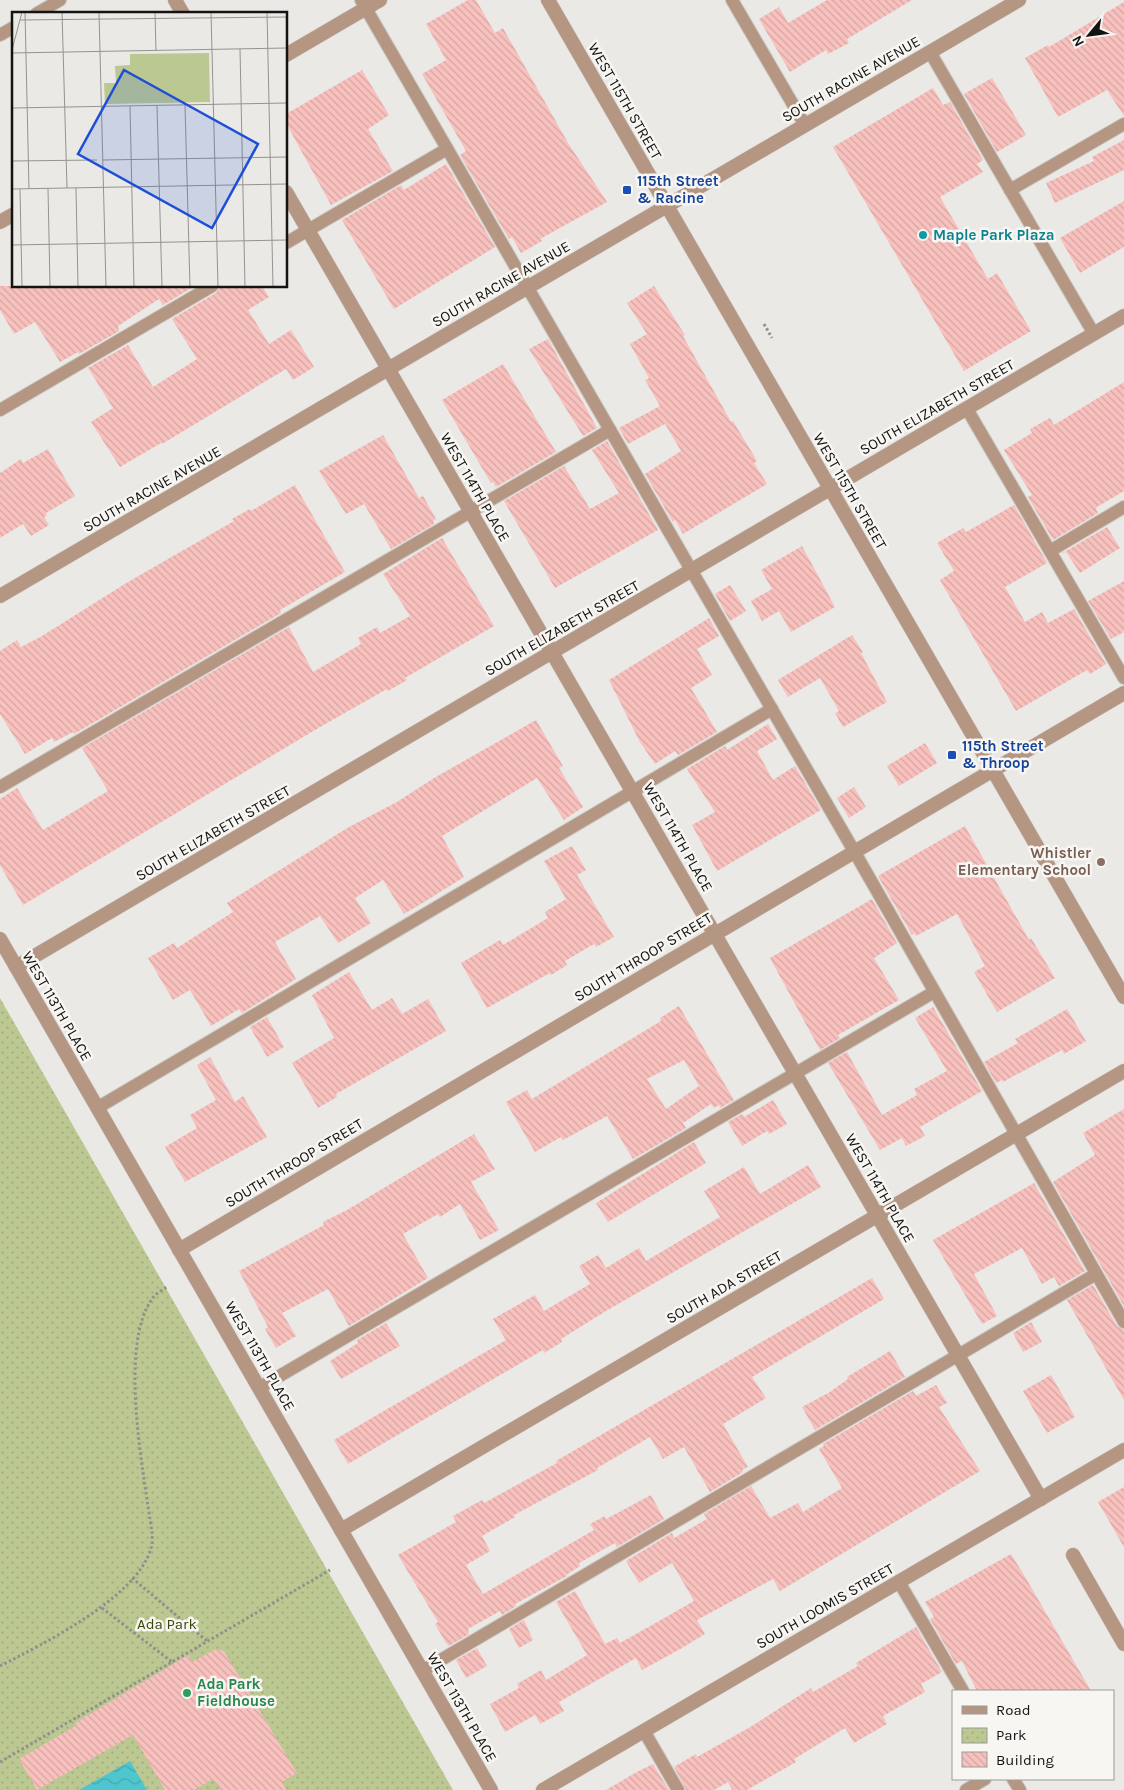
<svg xmlns="http://www.w3.org/2000/svg" width="1124" height="1790" viewBox="0 0 1124 1790" font-family="Karla,sans-serif">
<style>
.park{fill:url(#park-dots)}
.water{fill:url(#water-waves)}
.building{fill:url(#building-back-hatch);fill-rule:evenodd}
.lines{fill:none;stroke-linecap:round;stroke-linejoin:round}
.service-casing{stroke:#c8c7c3;stroke-width:14}
.minor-casing{stroke:#c8c7c3;stroke-width:15}
.tertiary-casing{stroke:#c8c7c3;stroke-width:15}
.path{stroke:#91908d;stroke-width:3;stroke-dasharray:2.5 2.5;stroke-linecap:butt}
.service{stroke:#b59682;stroke-width:12}
.minor{stroke:#b59682;stroke-width:14}
.tertiary{stroke:#b59682;stroke-width:14}
.transit-dot{fill:#1a4fb4;stroke:#f8f6f2;stroke-width:2}
.culture-dot{fill:#0f9aa8;stroke:#f8f6f2;stroke-width:2}
.education-dot{fill:#8d6e63;stroke:#f8f6f2;stroke-width:2}
.leisure-dot{fill:#2e9e5b;stroke:#f8f6f2;stroke-width:2}
.labels{text-anchor:middle;stroke-width:5;stroke-linejoin:round;paint-order:stroke}
.street-label{font-size:15px;fill:#131311;stroke:#f8f6f2}
.transit-label{font-size:15px;font-weight:bold;fill:#164399;stroke:#f8f6f2;text-anchor:start}
.culture-label{font-size:15px;font-weight:bold;fill:#0d838f;stroke:#f8f6f2;text-anchor:start}
.education-label{font-size:15px;font-weight:bold;fill:#785e54;stroke:#f8f6f2;text-anchor:end}
.park-label{font-size:15px;fill:#3d4609;stroke:#f8f6f2}
.leisure-label{font-size:15px;font-weight:bold;fill:#27864d;stroke:#f8f6f2;text-anchor:start}
.inset-road{fill:none;stroke:#949390;stroke-width:1}
.view{fill:#1d4ed8;fill-opacity:0.15;stroke:#1d4ed8;stroke-width:2.5}
.inset-edge{fill:none;stroke:#131311;stroke-width:2.5}
</style>
<defs>
<pattern id="park-dots" width="8" height="8" patternUnits="userSpaceOnUse" patternTransform="scale(1.25)"><rect width="8" height="8" fill="#bcc891"/><path d="M2 2h.1M6 6h.1" fill="none" stroke="#a1ab7c" stroke-width="1.8" stroke-linecap="round"/></pattern>
<pattern id="water-waves" width="16" height="10" patternUnits="userSpaceOnUse" patternTransform="scale(1.25)"><rect width="16" height="10" fill="#4fc5ce"/><path d="M0 5q4-4 8 0t8 0" fill="none" stroke="#44a8b0"/></pattern>
<pattern id="building-back-hatch" width="6" height="6" patternUnits="userSpaceOnUse" patternTransform="scale(1.25)"><rect width="6" height="6" fill="#f8c1be"/><path d="M-1 5l2 2M0 0l6 6M5-1l2 2" fill="none" stroke="#d4a5a2"/></pattern>
</defs>
<rect width="100%" height="100%" fill="#eae9e5"/>
<path class="park" d="M0 998 453 1790H0Z"/>
<path class="water" d="M130 1761 147 1790H79Z"/>
<g class="building">
<path d="M468 0H476L495 33 503 28 568 143 607 202 540 239 542 241 521 253 512 237 509 239 460 155 466 151 422 74 446 60 426 24Z"/>
<path d="M827 0H912L847 39 849 43 828 54 826 50 790 72 759 19 779 7 788 23Z"/>
<path d="M1124 2V116L1107 90 1058 117 1025 58 1048 45 1049 47Z"/>
<path d="M362 70 389 115 368 129 393 171 331 205 286 123V114Z"/>
<path d="M992 78 1026 135 997 152 964 94Z"/>
<path d="M933 88 943 105 950 102 983 160 977 164 983 172 940 197 988 279 997 273 1031 331 964 371 833 147Z"/>
<path d="M1124 140V170L1055 203 1046 183 1094 161 1092 157Z"/>
<path d="M446 164 495 247 394 309 342 220 401 185 404 190Z"/>
<path d="M1124 201V247L1080 273 1060 238Z"/>
<path d="M0 286H195L163 305 159 299 118 326 119 331 79 354 78 352 60 362 35 322 14 334 0 310Z"/>
<path d="M220 286H262L269 297 248 310 269 344 291 330 314 367 293 380 286 369 162 444 161 443 120 467 91 422 113 408 88 368 128 345 153 387 197 359 172 319 216 293Z"/>
<path d="M654 286 685 335 683 336 731 422 733 421 757 461 754 463 767 484 683 534 675 520 673 522 645 474 681 451 665 424 628 444 619 428 660 406 645 380 649 378 630 344 647 334 627 303Z"/>
<path d="M548 339 597 428 583 436 529 349Z"/>
<path d="M503 364 556 452 496 487 493 482 491 483 442 400Z"/>
<path d="M1124 382V491L1097 507 1096 509 1098 513 1053 540 1028 497 1032 495 1004 450 1032 433 1030 429 1050 418 1054 425Z"/>
<path d="M383 435 419 498 423 496 436 519 433 521 434 524 391 549 364 504 346 514 319 471Z"/>
<path d="M607 441 658 530 555 588 504 501 564 466 590 509 619 493 592 450Z"/>
<path d="M48 449 75 496 46 513 47 515 44 517 49 525 31 536 23 524 0 538V473L21 459 23 463Z"/>
<path d="M295 485 345 572 280 610 281 613 74 734 73 732 54 742 52 738 25 754 0 714V651L17 640 21 647 42 636 128 582 234 521 232 519 250 509 251 511Z"/>
<path d="M1014 505 1047 563 1005 587 1025 622 1042 612 1048 623 1074 609 1106 664 1090 674 1087 670 1016 711 940 580 954 571 937 543 963 528 966 532Z"/>
<path d="M1107 527 1120 548 1080 573 1066 552 1061 554Z"/>
<path d="M442 538 494 626 405 678 407 680 388 691 387 689 320 727 23 905 0 865V799L17 788 43 830 108 791 82 748 289 627 313 672 361 644 358 638 377 627 380 633 410 616 383 574Z"/>
<path d="M802 546 835 607 791 632 779 611 762 621 751 601 772 589 761 570Z"/>
<path d="M1124 581V632L1111 639 1088 601Z"/>
<path d="M730 585 746 611 730 621 715 594Z"/>
<path d="M709 618 719 636 697 649 712 675 691 688 717 732 678 755 675 751 655 764 640 742 609 680Z"/>
<path d="M852 635 863 652 861 653 887 702 843 727 835 713 839 711 820 678 788 697 778 680Z"/>
<path d="M536 720 563 766 559 768 583 807 564 820 537 778 442 836 464 877 421 904 404 914 383 880 355 898 371 923 338 943 320 916 275 942 296 979 242 1013 239 1009 211 1026 190 990 173 1000 148 958 174 943 177 948 233 912 227 903 241 894 349 827 397 802 434 778Z"/>
<path d="M768 724 777 739 757 751 773 780 795 766 821 810 717 871 692 825 715 812 687 769 725 746 727 750Z"/>
<path d="M925 743 937 763 899 786 887 766Z"/>
<path d="M854 787 866 807 849 818 837 798Z"/>
<path d="M965 826 1029 940 1031 938 1055 978 997 1012 974 972 985 966 957 914 916 936 914 933 912 935 878 876Z"/>
<path d="M572 846 586 870 577 875 614 937 596 947 594 944 565 961 567 965 551 975 550 973 487 1008 461 963 500 940 503 945 548 918 545 912 566 899 544 861Z"/>
<path d="M872 899 897 943 874 958 899 1000 838 1035 840 1038 820 1050 770 958Z"/>
<path d="M349 972 372 1010 392 998 402 1014 428 999 446 1031 336 1094 337 1097 318 1108 292 1063 334 1038 312 995Z"/>
<path d="M679 1006 734 1100 720 1108 719 1105 714 1108 711 1104 683 1123 686 1128 633 1159 607 1116 563 1140 561 1137 535 1152 506 1102 527 1090 532 1099 661 1021 660 1018ZM684 1060 699 1086 666 1109 647 1079Z"/>
<path d="M933 1007 982 1091 920 1127 925 1136 906 1146 902 1138 880 1150 828 1063 847 1052 882 1115 917 1095 914 1089 947 1071 915 1018Z"/>
<path d="M1067 1009 1086 1041 1064 1054 1062 1050 1003 1082 1002 1080 996 1083 984 1062 1018 1043 1015 1039Z"/>
<path d="M267 1017 284 1047 267 1057 250 1027Z"/>
<path d="M210 1057 235 1102 243 1096 267 1137 185 1182 165 1147 197 1128 190 1115 216 1100 197 1065Z"/>
<path d="M773 1100 787 1124 769 1134 767 1131 742 1146 728 1122 742 1114 744 1117Z"/>
<path d="M1124 1109V1306L1053 1182 1095 1155 1083 1133Z"/>
<path d="M474 1134 495 1169 471 1182 499 1230 480 1240 460 1204 440 1217 438 1214 403 1234 428 1278 349 1326 328 1289 282 1313 296 1336 276 1348 265 1329 268 1327 239 1271 324 1225 323 1222 347 1210Z"/>
<path d="M694 1142 706 1163 608 1222 596 1203Z"/>
<path d="M808 1165 821 1187 606 1311 561 1339 562 1342 544 1353 543 1350 348 1464 334 1440 506 1340 493 1319 535 1295 544 1311 590 1284 579 1266 598 1255 606 1268 639 1248 646 1261 720 1217 704 1191 744 1167 760 1194Z"/>
<path d="M1034 1183 1085 1271 1059 1286 1054 1277 1042 1284 1022 1248 974 1274 997 1316 982 1324 933 1240Z"/>
<path d="M872 1278 884 1299 752 1377 766 1398 723 1424 748 1467 742 1470 743 1472 710 1492 684 1447 663 1459 650 1437 597 1468 598 1470 514 1515 515 1517 482 1536 490 1551 466 1565 483 1594 594 1530 590 1524 605 1516 606 1519 651 1495 664 1519 617 1547 615 1543 579 1563 580 1566 566 1575 567 1576 515 1604 516 1606 502 1615 500 1611 468 1629 469 1634 449 1646 446 1643 435 1624 438 1622 398 1555 456 1522 453 1516 482 1500 484 1503 557 1463 556 1461Z"/>
<path d="M1093 1285 1117 1326 1124 1330V1400L1067 1300Z"/>
<path d="M1031 1322 1042 1342 1023 1352 1013 1333Z"/>
<path d="M386 1323 400 1346 341 1379 330 1361 358 1343 357 1340Z"/>
<path d="M890 1351 905 1377 815 1430 802 1407 830 1392 848 1379 847 1377Z"/>
<path d="M1051 1375 1075 1417 1047 1433 1023 1391Z"/>
<path d="M936 1385 947 1403 939 1407 980 1471 780 1591 773 1579 697 1620 705 1634 682 1648 642 1670 636 1658 559 1702 564 1711 540 1724 535 1715 505 1732 490 1704 519 1688 517 1684 541 1670 546 1680 587 1655 556 1602 575 1591 605 1644 617 1638 620 1643 659 1621 694 1601 672 1563 639 1583 626 1561 672 1533 674 1538 707 1519 704 1514 751 1486 770 1518 798 1503 803 1512 842 1488 819 1449 824 1446 823 1444 913 1391 916 1396Z"/>
<path d="M1124 1487V1547L1098 1502Z"/>
<path d="M1011 1554 1024 1575 1091 1691H977L962 1661 956 1664 930 1619 934 1617 925 1602Z"/>
<path d="M524 1620 533 1640 519 1648 509 1629Z"/>
<path d="M916 1627 942 1672 921 1684 925 1692 883 1716 887 1724 854 1743 845 1728 794 1759 796 1762 747 1790H732L728 1782 714 1790H686L674 1767 696 1754 697 1757 752 1726 811 1688 813 1692 858 1666 856 1663Z"/>
<path d="M477 1648 487 1666 466 1678 456 1660Z"/>
<path d="M216 1649 224 1651 297 1773 282 1782 286 1790H220L213 1779 194 1790H165L133 1735 37 1790 19 1759 77 1725 75 1723 188 1655 192 1662Z"/>
<path d="M653 1764 669 1790H606L635 1773Z"/>
</g>
<g class="lines">
<defs>
<g id="service">
<path d="M361 0 854 851 1124 1322"/>
<path d="M732 0 805 125"/>
<path d="M36 14 60 0"/>
<path d="M0 35 14 27"/>
<path d="M930 52 1094 334"/>
<path d="M1010 190 1124 124"/>
<path d="M286 243 447 149"/>
<path d="M967 409 1124 678"/>
<path d="M0 410 212 286"/>
<path d="M1050 551 1124 507"/>
<path d="M0 787 610 430"/>
<path d="M97 1108 772 709"/>
<path d="M259 1388 934 992"/>
<path d="M899 1582 963 1691"/>
<path d="M422 1671 1096 1274"/>
<path d="M644 1731 678 1790"/>
<path d="M1013 1779 1020 1790"/>
<path d="M966 1790 985 1779"/>
</g>
<g id="minor">
<path d="M175 0 183 14"/>
<path d="M286 55 380 0"/>
<path d="M286 192 1041 1499"/>
<path d="M0 222 14 214"/>
<path d="M0 596 1019 0"/>
<path d="M0 939 491 1790"/>
<path d="M16 967 1124 316"/>
<path d="M179 1250 1124 693"/>
<path d="M341 1530 1124 1071"/>
<path d="M1073 1555 1124 1644"/>
<path d="M543 1790 1124 1450"/>
</g>
<path id="tertiary" d="M548 0 1124 997"/>
</defs>
<use href="#service" class="service-casing"/>
<use href="#minor" class="minor-casing"/>
<use href="#tertiary" class="tertiary-casing"/>
<g class="path">
<path d="M764 324 772 338"/>
<path d="M132 1578 207 1641"/>
<path d="M102 1608 172 1662"/>
<path d="M0 1666C43 1644 138 1597 151 1548 153 1544 152 1537 152 1533 144 1474 118 1347 152 1299 155 1294 162 1290 167 1287"/>
<path d="M0 1762 330 1570"/>
</g>
<use href="#service" class="service"/>
<use href="#minor" class="minor"/>
<use href="#tertiary" class="tertiary"/>
</g>
<g class="transit-dot">
<rect x="622" y="185" width="10" height="10" rx="2.5"/>
<rect x="947" y="750" width="10" height="10" rx="2.5"/>
</g>
<circle class="culture-dot" cx="923" cy="235" r="5"/>
<circle class="education-dot" cx="1101" cy="862" r="5"/>
<circle class="leisure-dot" cx="187" cy="1693" r="5"/>
<g class="labels">
<g class="street-label">
<text transform="translate(851 79) rotate(-30)" y="5">SOUTH RACINE AVENUE</text>
<text transform="translate(625 101) rotate(60)" y="5">WEST 115TH STREET</text>
<text transform="translate(501 284) rotate(-30)" y="5">SOUTH RACINE AVENUE</text>
<text transform="translate(937 407) rotate(-30)" y="5">SOUTH ELIZABETH STREET</text>
<text transform="translate(475 487) rotate(60)" y="5">WEST 114TH PLACE</text>
<text transform="translate(152 489) rotate(-30)" y="5">SOUTH RACINE AVENUE</text>
<text transform="translate(850 491) rotate(60)" y="5">WEST 115TH STREET</text>
<text transform="translate(562 628) rotate(-30)" y="5">SOUTH ELIZABETH STREET</text>
<text transform="translate(213 833) rotate(-30)" y="5">SOUTH ELIZABETH STREET</text>
<text transform="translate(678 837) rotate(60)" y="5">WEST 114TH PLACE</text>
<text transform="translate(643 957) rotate(-31)" y="5">SOUTH THROOP STREET</text>
<text transform="translate(57 1006) rotate(60)" y="5">WEST 113TH PLACE</text>
<text transform="translate(294 1163) rotate(-31)" y="5">SOUTH THROOP STREET</text>
<text transform="translate(880 1188) rotate(60)" y="5">WEST 114TH PLACE</text>
<text transform="translate(724 1287) rotate(-30)" y="5">SOUTH ADA STREET</text>
<text transform="translate(260 1356) rotate(60)" y="5">WEST 113TH PLACE</text>
<text transform="translate(825 1606) rotate(-30)" y="5">SOUTH LOOMIS STREET</text>
<text transform="translate(462 1707) rotate(60)" y="5">WEST 113TH PLACE</text>
</g>
<g class="transit-label">
<text x="637" y="186">115th Street<tspan x="637" dy="17">&amp; Racine</tspan></text>
<text x="962" y="751">115th Street<tspan x="962" dy="17">&amp; Throop</tspan></text>
</g>
<g class="culture-label">
<text x="933" y="240">Maple Park Plaza</text>
</g>
<g class="education-label">
<text x="1091" y="858">Whistler<tspan x="1091" dy="17">Elementary School</tspan></text>
</g>
<g class="park-label">
<text x="167" y="1629">Ada Park</text>
</g>
<g class="leisure-label">
<text x="197" y="1689">Ada Park<tspan x="197" dy="17">Fieldhouse</tspan></text>
</g>
</g>
<g transform="translate(12 12)">
<rect width="275" height="275" fill="#eae9e5"/>
<path d="M197 41 198 90 93 92 92 71H104L103 54 118 53V42Z" fill="#bcc891"/>
<path class="inset-road" d="M13 0 17 177M50 0 55 176M87 0 94 275M143 0 144 39M199 0 206 275M255 0 261 275M8 8 275 5M228 37 233 275M0 38 10 0M0 41 275 36M173 93 178 275M118 94 122 275M145 94 150 275M0 96 275 91M91 148 275 145M0 149 85 148M36 176 38 275M64 176 66 275M0 177 275 172M8 177 10 275M0 233 275 228"/>
<path class="view" d="M112 58 246 132 200 216 66 142Z"/>
<rect width="275" height="275" class="inset-edge"/>
</g>
<rect x="952" y="1690" width="162" height="90" fill="#f8f6f2" stroke="#9c9b98"/>
<rect x="962" y="1706" width="25" height="8" fill="#b59682" stroke="#9c9b98"/>
<text x="996" y="1715" font-size="15" fill="#131311">Road</text>
<rect x="962" y="1728" width="25" height="15" fill="url(#park-dots)" stroke="#9c9b98"/>
<text x="996" y="1740" font-size="15" fill="#131311">Park</text>
<rect x="962" y="1752" width="25" height="15" fill="url(#building-back-hatch)" stroke="#9c9b98"/>
<text x="996" y="1765" font-size="15" fill="#131311">Building</text>
<g transform="translate(1089 35) rotate(241)" stroke="#f8f6f2" stroke-width="4" paint-order="stroke">
<path d="M0-4L9 19L0 12L-9 19Z" fill="#131311"/>
<text y="-8" font-size="14" font-weight="bold" text-anchor="middle" fill="#131311">N</text>
</g>
</svg>
